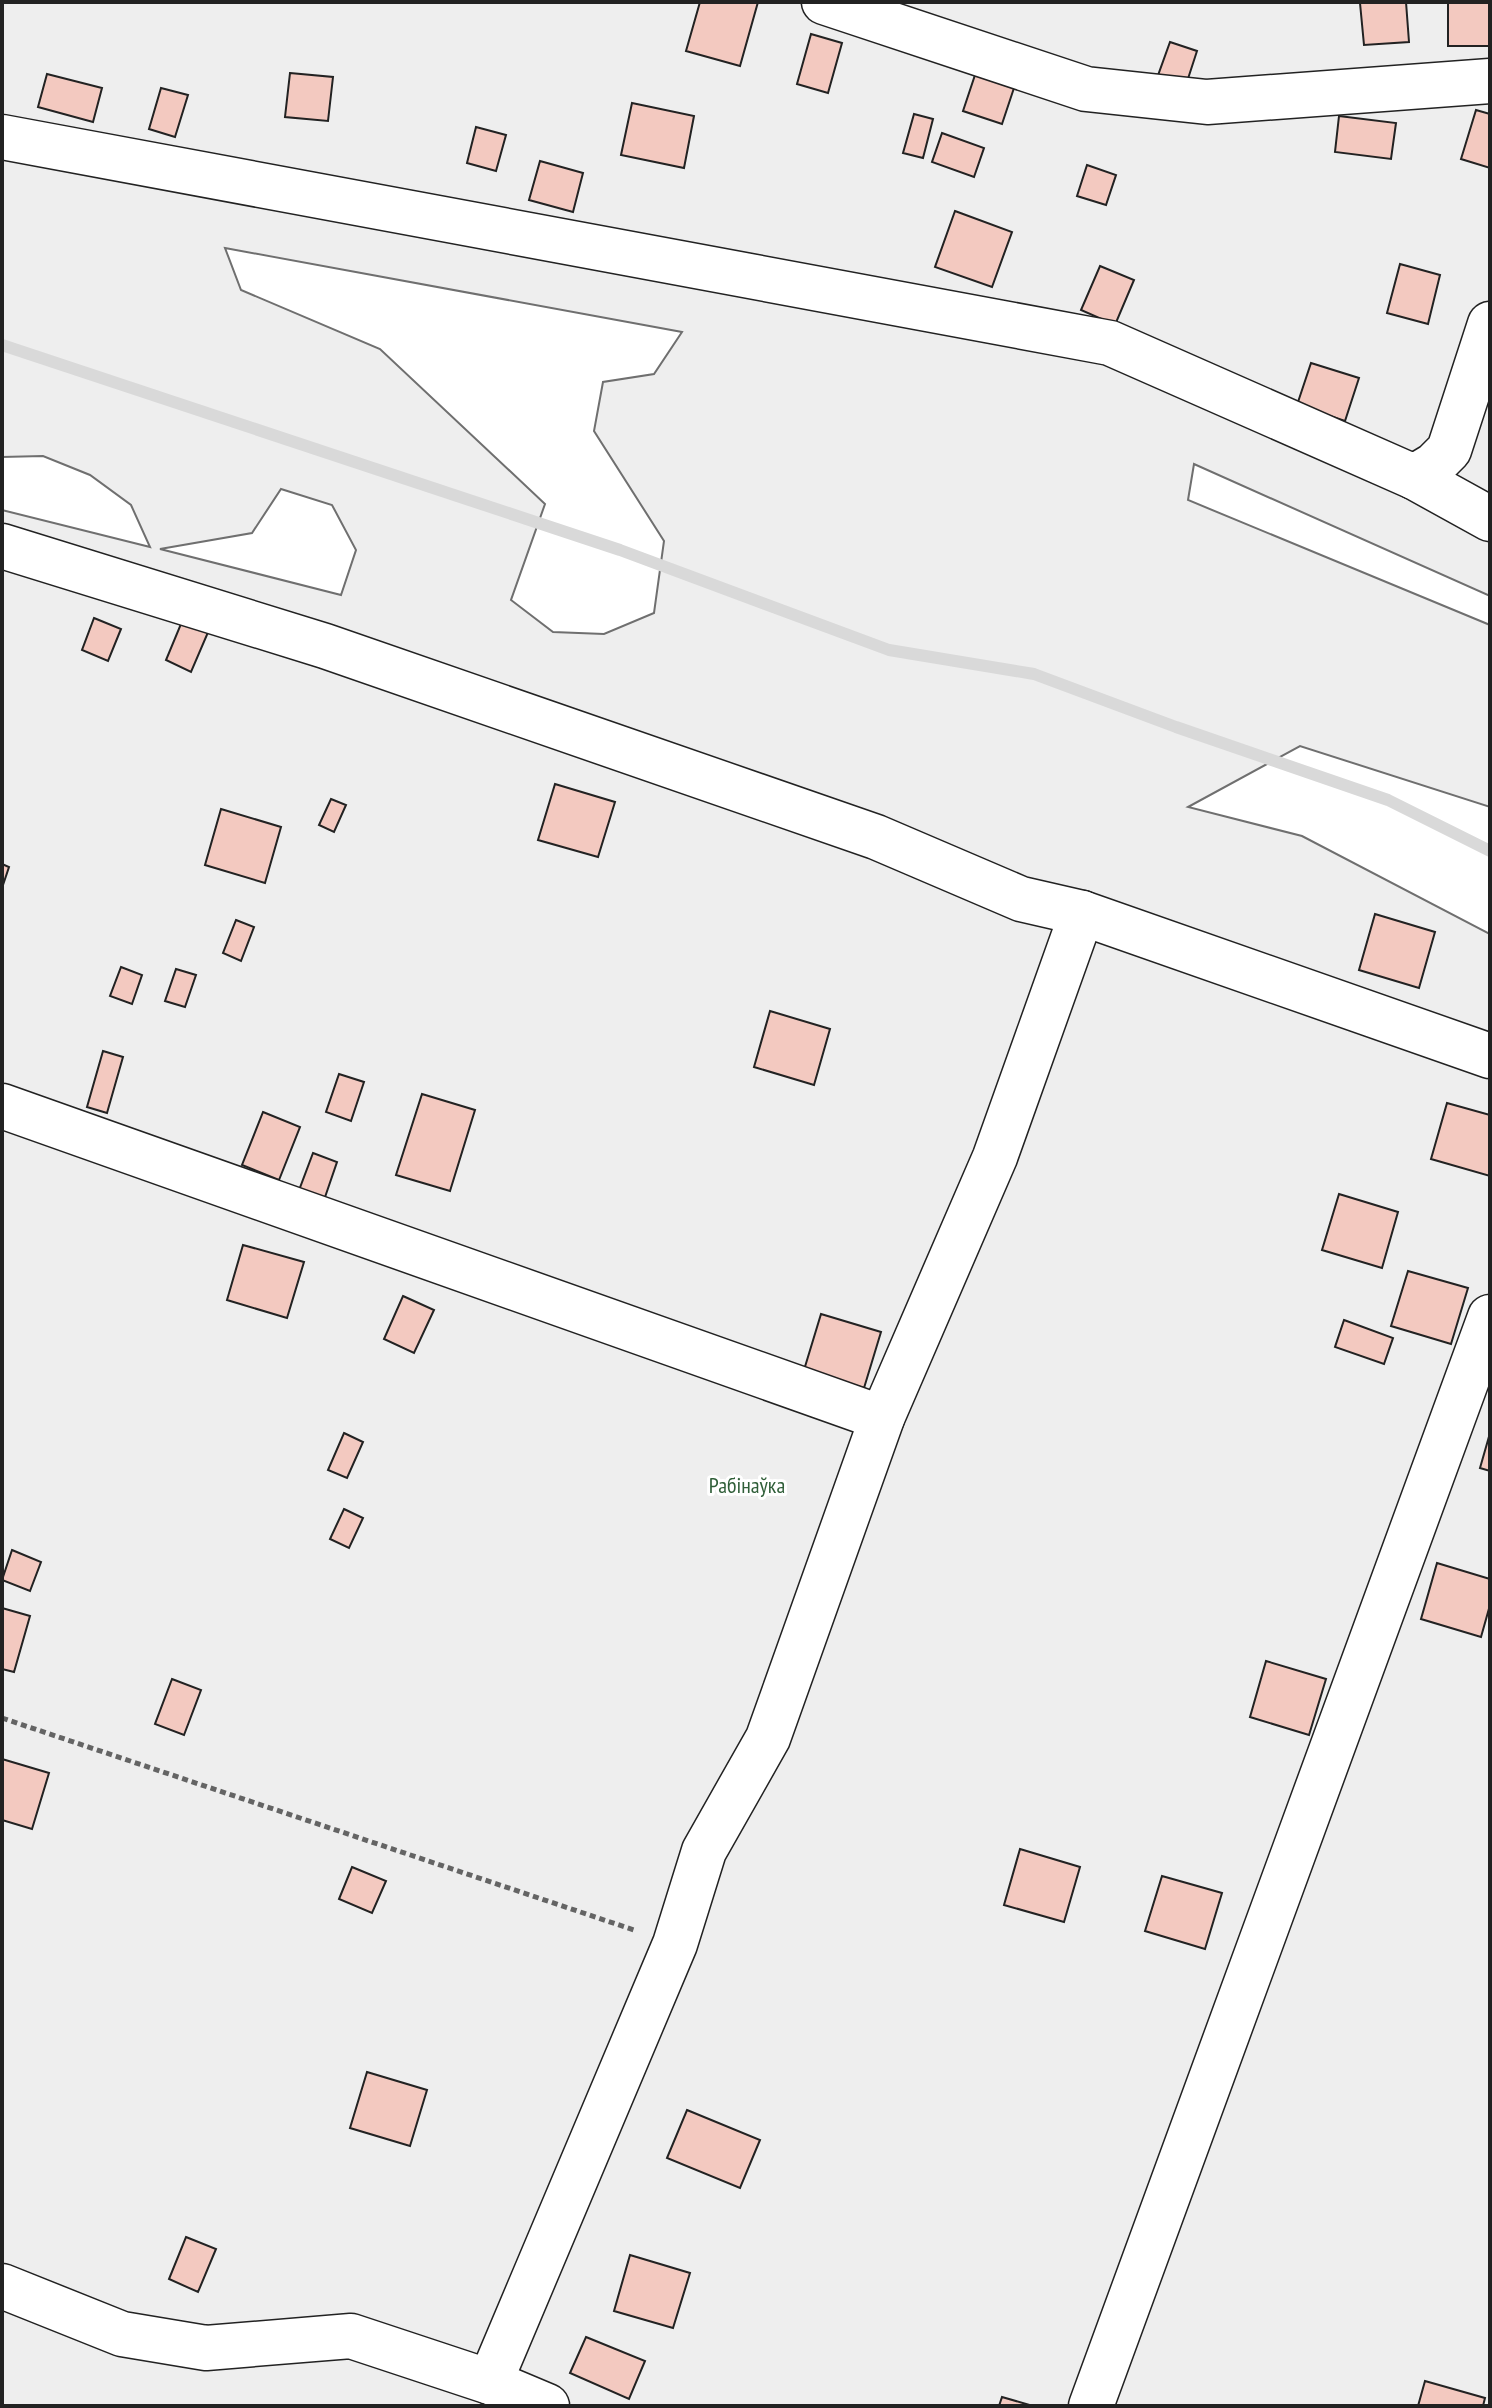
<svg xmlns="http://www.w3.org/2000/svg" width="1492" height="2408" viewBox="0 0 1492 2408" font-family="'PT Sans Narrow',sans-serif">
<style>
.green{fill:#eee;stroke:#6f6f6f;stroke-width:2;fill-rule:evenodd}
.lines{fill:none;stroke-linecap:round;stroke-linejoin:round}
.stream{stroke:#d9d9d9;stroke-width:12}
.building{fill:#f3c9c0;stroke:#222;stroke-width:2}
.minor-casing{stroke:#222;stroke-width:47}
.path{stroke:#646464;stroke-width:5;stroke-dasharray:6 4;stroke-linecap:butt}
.minor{stroke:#fff;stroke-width:44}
.labels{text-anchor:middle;stroke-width:6;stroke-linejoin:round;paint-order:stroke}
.park-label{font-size:22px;fill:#2f5e38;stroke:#fff}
</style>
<rect width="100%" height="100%" fill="#fff"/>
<path class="green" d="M2 2H1490V596L1194 464 1188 500 1490 625V807L1300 746 1188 807 1302 836 1490 934V2406H2V510L150 547 131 505 90 475 43 456 2 457ZM225 248 682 332 654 374 603 382 594 431 664 541 654 613 604 634 553 632 511 600 545 504 380 349 241 290ZM281 489 332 505 356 550 341 595 160 549 252 533Z"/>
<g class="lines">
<path class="stream" d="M2 345 620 550 889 650 1034 674 1176 727 1388 800 1490 851"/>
</g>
<g class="building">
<path d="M700 2H758L740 66 686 51Z"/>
<path d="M1406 2 1409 42 1364 45 1360 3Z"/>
<rect x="1448" y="3" width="42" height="43"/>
<path d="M811 34 842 43 828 93 797 84Z"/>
<path d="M1170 42 1197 51 1184 91 1156 81Z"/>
<path d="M290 73 333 77 328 121 285 117Z"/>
<path d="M47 74 102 88 93 122 38 107Z"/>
<path d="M975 75 1014 88 1002 124 963 111Z"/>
<path d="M161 88 188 95 175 137 149 129Z"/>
<path d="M632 103 694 116 684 168 621 155Z"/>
<path d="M1476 110 1490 114V168L1461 159Z"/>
<path d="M914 114 933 119 923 158 903 153Z"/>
<path d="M1339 116 1396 123 1391 159 1335 152Z"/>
<path d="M476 127 506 135 496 171 467 163Z"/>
<path d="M942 133 984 148 974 177 932 162Z"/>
<path d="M540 161 583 173 573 212 529 200Z"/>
<path d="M1087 165 1116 175 1106 205 1077 196Z"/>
<path d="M955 211 1012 232 992 287 935 267Z"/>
<path d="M1400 264 1440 275 1428 324 1387 313Z"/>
<path d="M1100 266 1134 280 1115 325 1081 310Z"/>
<path d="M1311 363 1359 378 1345 421 1297 405Z"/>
<path d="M94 618 121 629 108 661 82 650Z"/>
<path d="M183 619 209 630 191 672 166 660Z"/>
<path d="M555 784 615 802 598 857 538 840Z"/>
<path d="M331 799 346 805 334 832 319 825Z"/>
<path d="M221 809 281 827 265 883 205 865Z"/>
<path d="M2 864 9 867 2 888Z"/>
<path d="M1375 914 1435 932 1419 988 1359 970Z"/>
<path d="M236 920 254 927 241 961 223 953Z"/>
<path d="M121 967 142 975 132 1004 110 996Z"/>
<path d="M176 969 196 975 185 1007 165 1001Z"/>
<path d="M770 1011 830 1029 814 1085 754 1067Z"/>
<path d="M103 1051 123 1057 107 1113 87 1107Z"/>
<path d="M339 1074 364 1082 351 1121 326 1112Z"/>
<path d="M422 1094 475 1110 450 1191 396 1175Z"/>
<path d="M1447 1103 1490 1115V1176L1431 1159Z"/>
<path d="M263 1112 300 1127 279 1180 242 1165Z"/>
<path d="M313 1153 337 1162 323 1203 298 1193Z"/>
<path d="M1339 1194 1398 1212 1382 1268 1322 1250Z"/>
<path d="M243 1245 304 1262 287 1318 227 1300Z"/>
<path d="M1408 1271 1468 1288 1451 1344 1391 1326Z"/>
<path d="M403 1296 434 1310 414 1353 384 1339Z"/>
<path d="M821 1314 881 1332 864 1388 804 1370Z"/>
<path d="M1344 1320 1393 1338 1384 1364 1335 1347Z"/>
<path d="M344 1433 363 1442 347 1478 328 1470Z"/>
<path d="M1490 1433V1471L1480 1468Z"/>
<path d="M344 1509 363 1518 349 1548 330 1539Z"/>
<path d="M12 1550 41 1562 30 1591 2 1580Z"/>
<path d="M1437 1563 1490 1579V1605L1481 1637 1421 1619Z"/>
<path d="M2 1608 30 1616 14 1672 2 1669Z"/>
<path d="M1266 1661 1326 1679 1309 1735 1250 1717Z"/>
<path d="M172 1679 201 1690 184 1735 155 1724Z"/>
<path d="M2 1759 49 1773 32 1829 2 1820Z"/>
<path d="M1020 1849 1080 1867 1064 1922 1004 1905Z"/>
<path d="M352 1867 386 1881 372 1913 339 1899Z"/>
<path d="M1162 1876 1222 1893 1205 1949 1145 1931Z"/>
<path d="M367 2072 427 2090 410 2146 350 2128Z"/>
<path d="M687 2110 760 2140 740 2188 667 2158Z"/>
<path d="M186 2237 216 2249 198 2292 169 2279Z"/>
<path d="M630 2255 690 2273 673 2328 614 2311Z"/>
<path d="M586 2337 645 2361 629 2399 570 2373Z"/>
<path d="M1425 2381 1485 2398 1483 2406H1418Z"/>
<path d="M1002 2397 1033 2406H999Z"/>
</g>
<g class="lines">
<defs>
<g id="minor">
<path d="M824 2 1086 89 1207 102 1490 81"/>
<path d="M2 137 1110 343 1414 477 1434 465 1449 450 1490 324"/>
<path d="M1414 477 1490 519"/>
<path d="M2 546 325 646 876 837 1021 899 1082 913 1490 1056"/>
<path d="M2 1106 882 1418"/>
<path d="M2 2286 122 2334 206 2348 351 2336 490 2382 547 2406"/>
<path d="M490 2382 675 1944 704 1851 768 1738 882 1418 995 1157 1082 913"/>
<path d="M1091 2406 1490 1317"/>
</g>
</defs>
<use href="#minor" class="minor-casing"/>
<path class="path" d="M2 1718 634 1930"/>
<use href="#minor" class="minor"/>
</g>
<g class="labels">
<g class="park-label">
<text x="747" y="1493">Рабінаўка</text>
</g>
</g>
<rect width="1492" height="2408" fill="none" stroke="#222222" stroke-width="8"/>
</svg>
